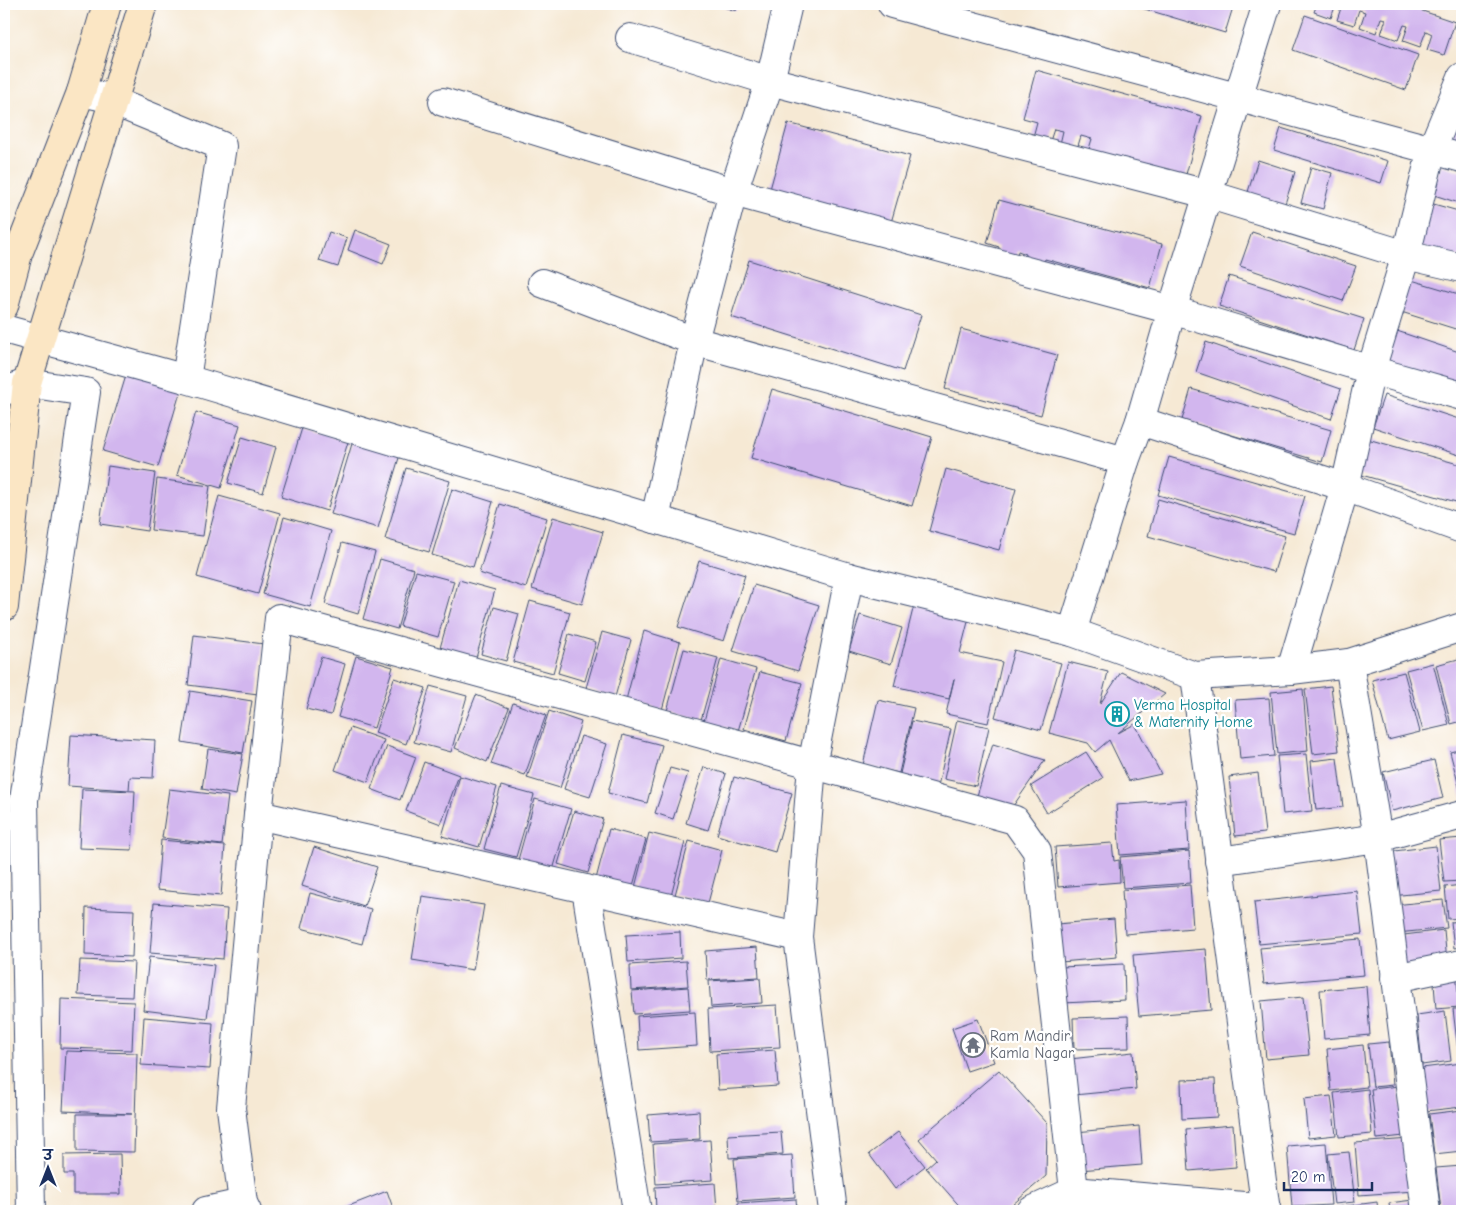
<svg xmlns="http://www.w3.org/2000/svg" width="1466" height="1215" viewBox="0 0 1466 1215" font-family="'Comic Neue','Playpen Sans Deva',sans-serif">
<style>
.building{fill:#d2b6ee}
.lines{fill:none;stroke-linecap:round;stroke-linejoin:round}
.street-casing{stroke:#3c4b70;stroke-width:30}
.secondary-casing{stroke:#3c4b70;stroke-width:30}
.street{stroke:#fff;stroke-width:28}
.secondary{stroke:#fbe6c4;stroke-width:28}
.labels{text-anchor:middle;stroke-width:4.5;stroke-linejoin:round;paint-order:stroke}
.culture-label{font-size:15px;fill:#0d838f;stroke:#fff;text-anchor:start}
.worship-label{font-size:15px;fill:#5b616d;stroke:#fff;text-anchor:start}
</style>
<rect width="100%" height="100%" fill="#fff"/>
<filter id="ink" filterUnits="userSpaceOnUse"><feTurbulence type="fractalNoise" baseFrequency=".02" numOctaves="2"/><feDisplacementMap in="SourceGraphic" scale="10" xChannelSelector="R" yChannelSelector="G"/><feConvolveMatrix kernelMatrix="1 2 1 2 8 2 1 2 1" color-interpolation-filters="sRGB"/></filter>
<filter id="wash" filterUnits="userSpaceOnUse"><feTurbulence type="fractalNoise" baseFrequency=".0096" numOctaves="4" result="noise"/><feDisplacementMap in="SourceGraphic" scale="20" xChannelSelector="R" yChannelSelector="G"/><feGaussianBlur stdDeviation="1.12" result="paint"/><feColorMatrix in="noise" values="0 0 0 0 0 0 0 0 0 0 0 0 0 0 0 0 0 1.4 0 .05"/><feComposite in="paint" operator="in"/></filter>
<g filter="url(#wash)">
<rect width="100%" height="100%" fill="#f6e9d4"/>
<g id="blocks">
<g class="building">
<path d="M714 4H738L736 11Z"/>
<path d="M1128 4H1234L1225 33Z"/>
<path d="M1317 4H1336L1331 18 1314 12Z"/>
<path d="M1338 4H1402L1455 22 1444 55 1427 50 1432 34 1426 31 1420 47 1403 41 1408 26 1404 25 1398 40 1381 34 1386 19 1381 18 1376 33 1360 27 1365 12 1359 10 1354 25 1337 20 1342 5Z"/>
<path d="M1305 15 1418 55 1406 90 1293 50Z"/>
<path d="M1036 70 1202 116 1185 178 1088 152 1092 139 1081 136 1077 149 1060 144 1063 131 1054 129 1050 141 1033 137 1037 122 1023 118Z"/>
<path d="M1462 94V150L1447 146Z"/>
<path d="M788 123 910 156 890 226 769 193Z"/>
<path d="M1281 128 1388 161 1381 183 1274 150Z"/>
<path d="M1258 160 1295 172 1284 207 1247 195Z"/>
<path d="M1441 165 1462 172V204L1431 194Z"/>
<path d="M1311 167 1332 173 1323 209 1301 203Z"/>
<path d="M999 200 1162 244 1150 288 1045 259 1042 273 1023 268 1026 254 1018 251 1015 265 995 260 999 247 987 243Z"/>
<path d="M1430 203 1462 212V258L1418 245Z"/>
<path d="M355 230 391 244 383 264 348 250Z"/>
<path d="M329 232 347 238 338 267 319 261Z"/>
<path d="M1252 232 1356 266 1343 301 1240 266Z"/>
<path d="M749 260 921 315 903 371 731 317Z"/>
<path d="M1229 276 1364 319 1354 350 1219 306Z"/>
<path d="M1408 279 1462 295V331L1398 311Z"/>
<path d="M961 329 1057 355 1041 415 945 389Z"/>
<path d="M1394 330 1462 353V390L1383 363Z"/>
<path d="M1206 342 1341 389 1331 419 1196 372Z"/>
<path d="M128 369 182 386 158 467 103 451Z"/>
<path d="M772 389 932 437 912 506 751 458Z"/>
<path d="M1191 389 1331 430 1322 462 1182 420Z"/>
<path d="M1384 395 1462 420V456L1373 427Z"/>
<path d="M196 412 240 425 221 488 177 475Z"/>
<path d="M302 428 348 442 327 511 281 497Z"/>
<path d="M242 437 276 447 263 493 228 483Z"/>
<path d="M354 437 401 451 378 528 331 514Z"/>
<path d="M1360 437 1462 465V481L1456 502 1351 472Z"/>
<path d="M1169 457 1305 496 1294 533 1158 495Z"/>
<path d="M108 466 155 473 147 531 100 524Z"/>
<path d="M406 468 450 481 429 552 385 539Z"/>
<path d="M946 469 1016 489 999 550 929 531Z"/>
<path d="M157 479 210 486 203 536 151 530Z"/>
<path d="M452 489 493 502 473 567 432 555Z"/>
<path d="M219 496 280 513 258 594 197 577Z"/>
<path d="M1158 499 1285 536 1274 572 1148 536Z"/>
<path d="M500 504 547 518 526 588 479 573Z"/>
<path d="M284 517 331 531 310 607 263 594Z"/>
<path d="M553 517 603 532 582 604 532 589Z"/>
<path d="M342 543 375 552 358 614 325 604Z"/>
<path d="M380 559 414 569 397 629 363 619Z"/>
<path d="M699 561 745 575 724 641 678 627Z"/>
<path d="M416 571 454 581 438 637 400 626Z"/>
<path d="M459 580 495 590 476 658 440 648Z"/>
<path d="M754 585 819 605 798 671 733 651Z"/>
<path d="M530 601 570 612 553 673 513 662Z"/>
<path d="M914 605 969 618 960 653 1002 662 988 723 946 714 954 679 949 699 894 686Z"/>
<path d="M494 607 519 614 506 661 481 654Z"/>
<path d="M860 615 902 628 891 664 849 651Z"/>
<path d="M644 631 680 642 662 710 626 700Z"/>
<path d="M602 632 631 640 615 697 586 688Z"/>
<path d="M569 634 596 642 585 681 558 673Z"/>
<path d="M194 635 264 644 258 694 188 685Z"/>
<path d="M684 649 718 658 701 720 667 711Z"/>
<path d="M1014 650 1061 663 1041 730 995 717Z"/>
<path d="M356 656 393 667 374 728 338 717Z"/>
<path d="M321 657 345 664 331 715 306 709Z"/>
<path d="M1462 658V721L1451 724 1436 665Z"/>
<path d="M721 659 756 669 738 731 704 721Z"/>
<path d="M1068 662 1108 672 1100 704 1121 672 1165 694 1118 733 1135 724 1161 774 1129 781 1109 740 1095 752 1088 743 1049 733Z"/>
<path d="M1433 663 1449 725 1423 731 1406 670Z"/>
<path d="M760 672 802 683 786 741 744 729Z"/>
<path d="M1404 672 1420 732 1388 740 1372 680Z"/>
<path d="M394 678 426 688 406 744 375 733Z"/>
<path d="M430 686 467 696 451 752 414 742Z"/>
<path d="M1331 686 1339 751 1313 754 1305 689Z"/>
<path d="M1303 689 1308 751 1277 754 1271 692Z"/>
<path d="M190 691 252 701 243 753 182 742Z"/>
<path d="M476 695 509 708 487 762 455 748Z"/>
<path d="M1269 698 1274 756 1240 759 1235 700Z"/>
<path d="M878 700 914 708 899 773 863 765Z"/>
<path d="M513 703 546 715 525 775 491 764Z"/>
<path d="M549 711 581 722 560 788 527 778Z"/>
<path d="M957 720 989 727 976 786 944 779Z"/>
<path d="M912 721 951 729 938 786 899 778Z"/>
<path d="M350 728 384 740 368 782 335 770Z"/>
<path d="M71 735 155 740 153 778 130 777 129 790 68 786Z"/>
<path d="M623 735 662 745 647 803 608 793Z"/>
<path d="M581 736 607 744 590 797 564 789Z"/>
<path d="M993 744 1045 760 1011 809 976 799Z"/>
<path d="M387 746 416 757 400 800 371 789Z"/>
<path d="M208 749 243 754 236 795 202 789Z"/>
<path d="M1462 749V798L1450 752Z"/>
<path d="M1086 752 1103 778 1047 813 1031 786Z"/>
<path d="M1306 754 1312 811 1283 814 1277 756Z"/>
<path d="M1337 758 1343 807 1316 810 1311 761Z"/>
<path d="M1434 760 1443 798 1392 811 1383 772Z"/>
<path d="M424 762 459 775 441 824 406 811Z"/>
<path d="M704 767 726 774 708 830 686 823Z"/>
<path d="M670 768 688 773 673 819 655 813Z"/>
<path d="M1258 773 1265 833 1235 836 1229 777Z"/>
<path d="M460 776 497 787 479 847 442 836Z"/>
<path d="M734 777 792 793 775 852 717 835Z"/>
<path d="M501 786 534 795 516 857 484 849Z"/>
<path d="M82 789 135 791 132 850 79 848Z"/>
<path d="M169 789 228 796 222 845 162 838Z"/>
<path d="M535 799 571 809 553 870 518 860Z"/>
<path d="M1186 800 1189 850 1120 855 1116 805Z"/>
<path d="M574 811 603 819 588 873 558 864Z"/>
<path d="M609 829 646 839 631 893 595 883Z"/>
<path d="M649 833 685 842 670 900 634 891Z"/>
<path d="M1462 838V881L1444 882 1439 840Z"/>
<path d="M161 840 225 846 221 896 157 890Z"/>
<path d="M689 841 722 850 708 903 675 895Z"/>
<path d="M1112 843 1114 861 1119 860 1120 882 1058 887 1055 847Z"/>
<path d="M1436 846 1441 891 1391 896 1386 852Z"/>
<path d="M314 847 377 867 364 906 302 886Z"/>
<path d="M1189 851 1191 883 1123 888 1120 857Z"/>
<path d="M1190 885 1193 928 1125 934 1122 890Z"/>
<path d="M1462 885V918L1448 919 1445 887Z"/>
<path d="M1357 891 1362 934 1259 944 1254 902Z"/>
<path d="M310 893 371 909 362 944 301 928Z"/>
<path d="M422 896 484 905 473 970 412 960Z"/>
<path d="M1443 900 1447 928 1397 933 1394 905Z"/>
<path d="M154 903 227 909 223 959 150 953Z"/>
<path d="M86 908 134 910 132 957 85 955Z"/>
<path d="M1114 919 1117 957 1061 962 1057 924Z"/>
<path d="M1462 921V947L1454 948 1451 922Z"/>
<path d="M1444 930 1447 962 1399 967 1396 936Z"/>
<path d="M680 932 681 958 628 962 626 935Z"/>
<path d="M1360 939 1364 975 1264 984 1260 948Z"/>
<path d="M757 947 759 977 707 980 705 951Z"/>
<path d="M1206 949 1211 1010 1139 1016 1133 955Z"/>
<path d="M149 957 214 965 207 1018 143 1010Z"/>
<path d="M80 960 134 962 132 997 78 995Z"/>
<path d="M686 961 688 986 631 990 630 965Z"/>
<path d="M1124 964 1125 1000 1063 1003 1061 967Z"/>
<path d="M1456 969 1459 1007 1436 1009 1433 971Z"/>
<path d="M760 978 762 1003 711 1007 709 981Z"/>
<path d="M1366 986 1370 1035 1324 1039 1320 990Z"/>
<path d="M688 987 690 1010 634 1014 632 991Z"/>
<path d="M1303 997 1309 1055 1266 1059 1261 1001Z"/>
<path d="M61 999 134 1002 132 1050 60 1048Z"/>
<path d="M777 1005 780 1047 710 1051 708 1009Z"/>
<path d="M1453 1009H1462V1051H1458Z"/>
<path d="M1445 1011 1451 1061 1422 1065 1417 1015Z"/>
<path d="M695 1012 697 1046 639 1050 637 1016Z"/>
<path d="M1128 1016 1129 1048 1074 1049 1073 1018Z"/>
<path d="M144 1017 213 1023 210 1069 141 1065Z"/>
<path d="M978 1019 994 1062 967 1071 952 1028Z"/>
<path d="M1389 1042 1393 1085 1373 1087 1368 1044Z"/>
<path d="M1363 1045 1367 1087 1331 1091 1327 1049Z"/>
<path d="M775 1050 778 1086 718 1090 716 1054Z"/>
<path d="M66 1051 137 1053 134 1152 77 1151V1114H132L63 1111Z"/>
<path d="M1133 1052 1136 1089 1074 1095 1070 1059Z"/>
<path d="M1462 1063V1107L1426 1111 1422 1068Z"/>
<path d="M999 1070 1047 1123 1046 1176 1005 1211H964L926 1168 936 1159 919 1139Z"/>
<path d="M1215 1079 1217 1117 1182 1119 1181 1080Z"/>
<path d="M1399 1086 1404 1136 1377 1139 1371 1089Z"/>
<path d="M1368 1089 1372 1134 1339 1137 1334 1093Z"/>
<path d="M1331 1096 1336 1135 1308 1138 1304 1099Z"/>
<path d="M1462 1110V1151L1434 1154 1429 1114Z"/>
<path d="M699 1111 700 1139 650 1142 648 1115Z"/>
<path d="M1233 1125 1236 1167 1189 1171 1186 1129Z"/>
<path d="M1139 1126 1142 1165 1079 1170 1076 1132Z"/>
<path d="M781 1132 783 1154 729 1158 728 1135Z"/>
<path d="M898 1132 925 1166 895 1189 869 1154Z"/>
<path d="M1410 1139 1414 1191 1359 1195 1355 1143Z"/>
<path d="M710 1140 713 1180 656 1184 653 1144Z"/>
<path d="M1326 1143 1331 1205 1292 1207 1287 1146Z"/>
<path d="M1349 1152 1355 1202 1334 1204 1328 1154Z"/>
<path d="M120 1154 121 1194H73V1174H64V1155Z"/>
<path d="M792 1155 795 1197 738 1201 734 1159Z"/>
<path d="M1462 1166V1208L1441 1210 1436 1168Z"/>
<path d="M715 1183 717 1210 656 1211 655 1187Z"/>
<path d="M387 1191 394 1211H336Z"/>
<path d="M796 1199 797 1211H738V1203Z"/>
<path d="M1413 1200 1414 1211H1390L1389 1203Z"/>
<path d="M1377 1202 1378 1211H1333L1332 1208Z"/>
</g>
</g>
</g>
<g filter="url(#ink)">
<use href="#blocks" fill-opacity="0" stroke="#3c4b70" stroke-width="1"/>
<g class="lines">
<defs>
<g id="street">
<path d="M892 4 1462 158"/>
<path d="M630 38 770 81 1207 194 1406 255 1462 268"/>
<path d="M81 92 100 96 222 146 186 379"/>
<path d="M443 102 733 192 1172 310 1371 370 1462 396"/>
<path d="M542 283 694 341 1125 461"/>
<path d="M4 329 186 379 849 577 1072 632 1195 676 1291 670 1349 663 1462 627"/>
<path d="M4 391 27 383 86 392 24 800 31 1211"/>
<path d="M1140 421 1345 487 1462 529"/>
<path d="M655 519 694 341 733 192 770 81 788 4"/>
<path d="M1072 632 1125 461 1140 421 1172 310 1267 4"/>
<path d="M1349 663 1378 838 1426 1211"/>
<path d="M1291 670 1345 487 1371 370 1406 255 1432 149 1462 77"/>
<path d="M1195 676 1266 1211"/>
<path d="M258 815 798 937"/>
<path d="M1219 861 1378 838 1462 815"/>
<path d="M586 889 637 1211"/>
<path d="M1395 978 1462 964"/>
<path d="M206 1211 243 1203"/>
<path d="M247 1211 243 1203 231 1108 258 815 279 618 1015 820 1037 851 1074 1191 1078 1211"/>
<path d="M833 1211 798 937 812 765 849 577"/>
<path d="M1031 1211 1074 1191 1266 1208"/>
</g>
<g id="secondary">
<path d="M4 306 18 254 81 92 107 4"/>
<path d="M4 607 27 383 143 4"/>
</g>
</defs>
<use href="#street" class="street-casing"/>
<use href="#secondary" class="secondary-casing"/>
<use href="#street" class="street"/>
<use href="#secondary" class="secondary"/>
</g>
</g>
<defs>
<symbol id="building-ring" viewBox="-11 -11 22 22"><circle r="9.5" fill="#fff" stroke="#0f9aa8" stroke-width="1.5"/><path d="M-4-6H4V6H1V3H-1V6H-4ZM-2.5-4.3h1.7v1.8h-1.7ZM.8-4.3h1.7v1.8H.8ZM-2.5-1h1.7V.8h-1.7ZM.8-1h1.7V.8H.8Z" fill="#0f9aa8"/></symbol>
<symbol id="temple-ring" viewBox="-11 -11 22 22"><circle r="9.5" fill="#fff" stroke="#6b7280" stroke-width="1.5"/><path d="M0-6L5-2H3V0L6.5 2.5H4V6H1.5V3h-3V6H-4V2.5H-6.5L-3 0V-2H-5Z" fill="#6b7280"/></symbol>
</defs>
<g fill-rule="evenodd">
<use href="#building-ring" x="1103" y="700" width="28" height="28"/>
<use href="#temple-ring" x="959" y="1031" width="28" height="28"/>
</g>
<g class="labels">
<g class="culture-label">
<text x="1134" y="710">Verma Hospital<tspan x="1134" dy="17">&amp; Maternity Home</tspan></text>
</g>
<g class="worship-label">
<text x="990" y="1041">Ram Mandir<tspan x="990" dy="17">Kamla Nagar</tspan></text>
</g>
</g>
<rect width="1466" height="1215" fill="none" stroke="#fff" stroke-width="20"/>
<g transform="translate(48 1168)" stroke="#ffffff" stroke-width="4" paint-order="stroke">
<path d="M0-4L9 19L0 12L-9 19Z" fill="#1b2f5e"/>
<text y="-8" font-size="14" font-weight="bold" text-anchor="middle" fill="#1b2f5e">उ</text>
</g>
<path d="M1284 1182v8h88v-8" fill="none" stroke="#1b2f5e" stroke-width="2.5"/>
<text x="1291" y="1182" font-size="15" fill="#1b2f5e" stroke="#ffffff" stroke-width="4" paint-order="stroke">20 m</text>
</svg>
